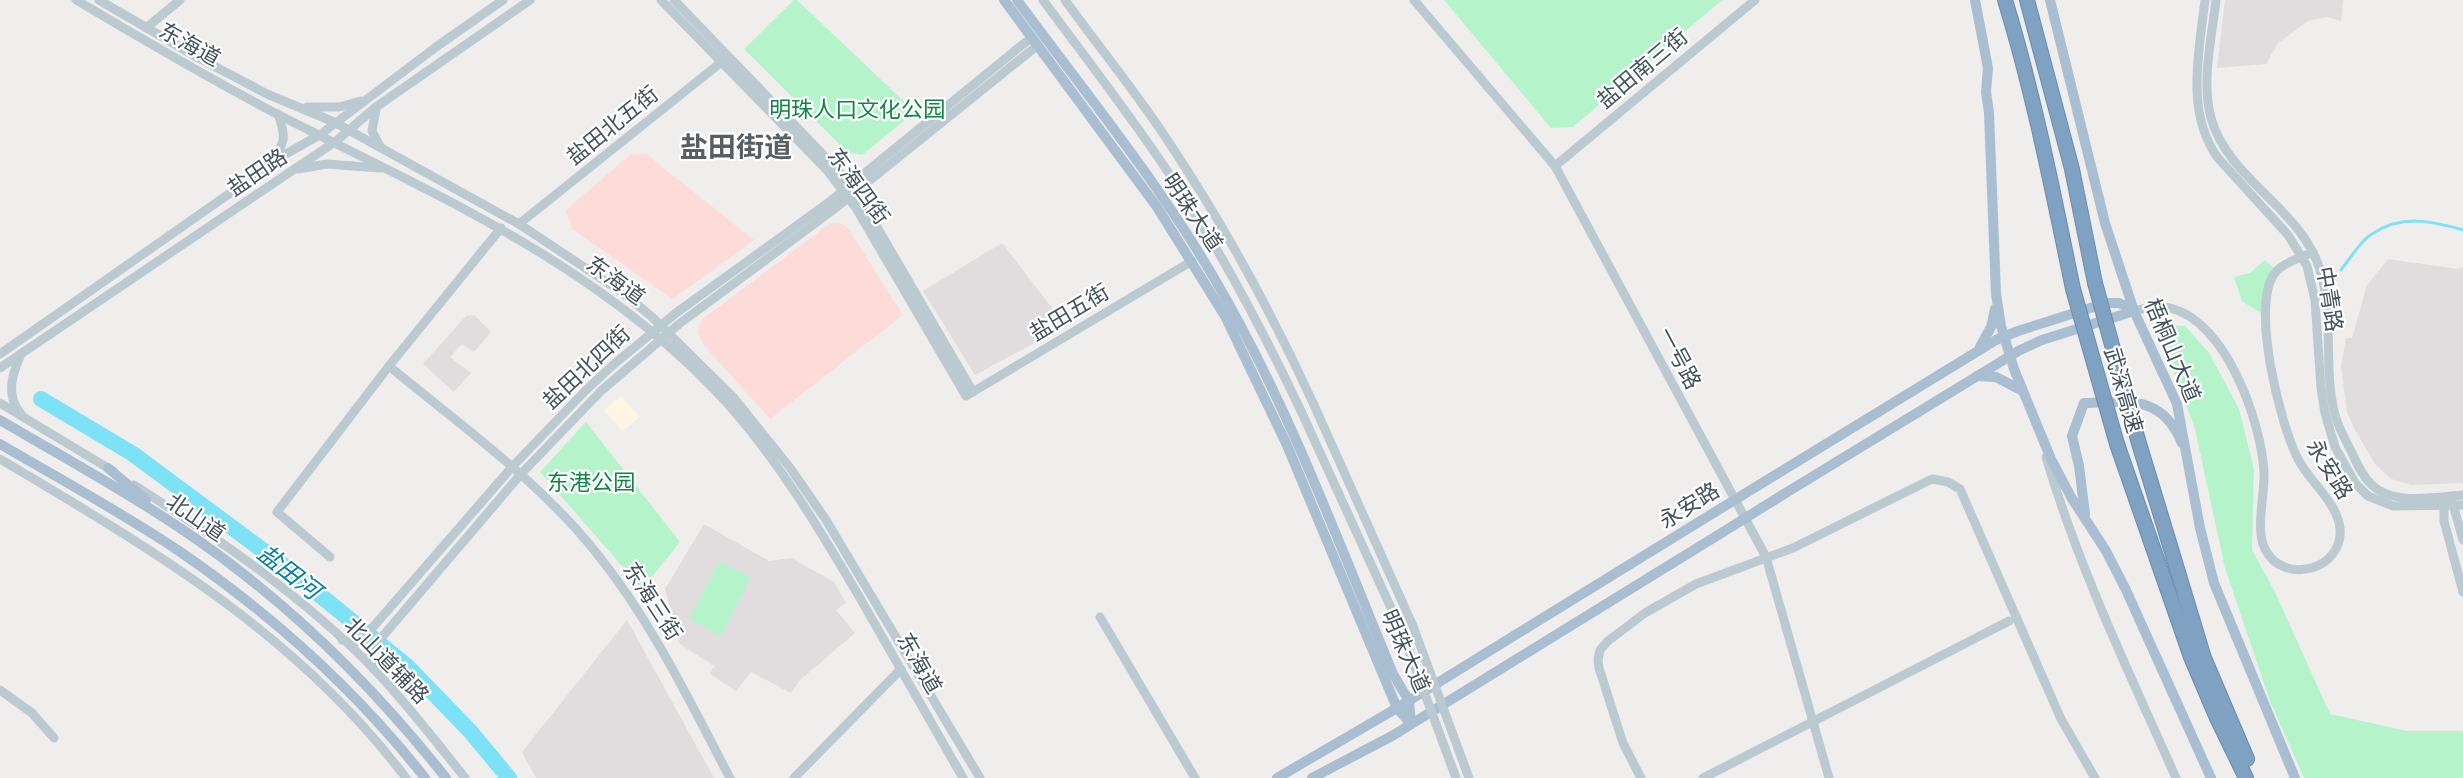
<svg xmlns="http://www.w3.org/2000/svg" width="2463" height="778" viewBox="0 0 2463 778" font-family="Mulish,'Noto Sans SC',sans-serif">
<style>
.commercial{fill:#fef5e3}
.education{fill:#e1dddf}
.medical{fill:#fddbd9}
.green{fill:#b5f3cb}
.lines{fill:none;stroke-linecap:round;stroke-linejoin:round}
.stream{stroke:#7de2f5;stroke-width:3}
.river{stroke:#7de2f5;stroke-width:16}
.highway-casing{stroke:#6a8dae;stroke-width:16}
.minor{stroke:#bbc9d1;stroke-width:9}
.major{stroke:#a9bed0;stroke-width:10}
.highway{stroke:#7fa2c2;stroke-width:14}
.highway-bridge-casing{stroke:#6a8dae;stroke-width:16;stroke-linecap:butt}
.minor-bridge{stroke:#bbc9d1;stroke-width:9}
.major-bridge{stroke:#a9bed0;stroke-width:10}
.highway-bridge{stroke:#7fa2c2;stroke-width:14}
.labels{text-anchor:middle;stroke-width:4.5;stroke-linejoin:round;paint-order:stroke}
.street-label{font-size:22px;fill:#43525c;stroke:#fff}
.park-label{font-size:22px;fill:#0d8543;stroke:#fff}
.water-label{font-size:24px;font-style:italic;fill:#03819b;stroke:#fff}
.district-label{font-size:28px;font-weight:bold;fill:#595e63;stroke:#fff}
</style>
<rect width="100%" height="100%" fill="#f0eded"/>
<path class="commercial" d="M621 396 640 417 622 431 604 410Z"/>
<g class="education">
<path d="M2225 0H2343L2341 21 2327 17 2308 21 2278 43 2266 64 2217 68Z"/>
<path d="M1002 243 1066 326 975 375 923 291Z"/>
<path d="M2388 259 2458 269 2463 267V483L2412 485 2391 479 2375 464 2355 430 2347 412 2341 366 2346 338H2352L2367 285Z"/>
<path d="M474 315 491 332 474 352 462 344 450 357 471 373 454 392 423 364 466 316Z"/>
<path d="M704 524 769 561 791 558 834 582 846 603 836 610 855 633 799 681 791 693 751 672 736 691 710 674 714 666 680 644 665 589Z"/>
<path d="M627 620 714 778H536L522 752Z"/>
</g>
<g class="medical">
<path d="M631 154H646L754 240 673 299 572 229 566 210Z"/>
<path d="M831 223 841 224 848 228 903 315 770 419 704 345 698 332 701 320Z"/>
</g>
<g class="green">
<path d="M794 0H797L915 112 862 155 847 152 744 49Z"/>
<path d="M1444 0H1722L1573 127 1551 128Z"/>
<path d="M2265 260 2276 270 2260 313 2242 301 2234 277 2250 273Z"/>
<path d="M2156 324 2185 326 2209 353 2239 409 2254 469 2252 550 2275 592 2330 714 2407 731H2463V778H2304L2270 701 2225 568 2195 429Z"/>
<path d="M586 422 680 542 642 589 540 472Z"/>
<path d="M719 561 751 577 721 636 689 619Z"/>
</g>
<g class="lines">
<path class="stream" d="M2341 270C2350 259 2360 241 2372 234 2402 214 2432 221 2463 230"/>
<path class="river" d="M41 399 133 454 288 569 408 667 470 731 509 778"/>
<defs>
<g id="highway">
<path d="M2005 0C2034 95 2053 192 2073 289"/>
<path d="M2027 0 2072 169 2095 283"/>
<path d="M2138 440 2204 658 2247 759"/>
<path d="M2117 444 2191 657 2217 718 2246 778"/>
</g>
</defs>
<use href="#highway" class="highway-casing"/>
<g class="minor">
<path d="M76 0C142 39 209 79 277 114 438 196 602 266 726 402 779 461 820 530 860 598 894 658 929 718 963 778"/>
<path d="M99 0 195 56 267 94 334 122 519 224 623 293 651 316 734 398 791 469 826 520 980 778"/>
<path d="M661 0 826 169 856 208 966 396 1192 261"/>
<path d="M674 0 837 169 863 203 973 392"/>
<path d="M1043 0C1088 61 1135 121 1176 184 1224 256 1264 333 1301 411"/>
<path d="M1065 0C1099 47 1136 92 1168 141 1224 225 1272 313 1314 405"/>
<path d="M1414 0 1555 166 1766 557 1829 778"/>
<path d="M2205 0C2199 52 2185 113 2218 158L2288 235 2307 266 2315 300 2321 388 2325 413 2335 447 2355 483 2368 496 2393 506 2463 505"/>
<path d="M2216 0C2212 37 2201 81 2211 118 2228 179 2299 207 2319 267 2335 313 2323 364 2334 411 2337 425 2344 437 2350 449 2356 461 2361 475 2371 484 2392 506 2436 497 2463 495"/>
<path d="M146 28 180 0"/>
<path d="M307 107H339L361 101"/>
<path d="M376 109 372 131 380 146"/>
<path d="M272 161C286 142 286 136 278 114"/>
<path d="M1555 166 1755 0"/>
<path d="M299 169 326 164 380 168"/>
<path d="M519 224 724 60"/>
<path d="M2134 311C2146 308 2158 305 2170 308 2226 321 2261 421 2264 472 2265 494 2255 530 2265 549 2283 586 2344 570 2340 528 2337 502 2309 481 2298 459 2280 424 2251 308 2274 274 2282 263 2300 258 2313 252"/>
<path d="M0 354 286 154 321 134 436 47 503 0"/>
<path d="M389 366C460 425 540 481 598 555 652 622 690 702 730 778"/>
<path d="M0 368 293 170 335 142 376 107 530 0"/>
<path d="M0 403 113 471"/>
<path d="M21 414C5 395 12 375 21 354"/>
<path d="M2046 457C2079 569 2129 672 2176 778"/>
<path d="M0 459C153 550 296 633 406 778"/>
<path d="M134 485C219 539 304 597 374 669 406 703 436 741 465 778"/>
<path d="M2452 501 2463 540"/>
<path d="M2444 502V521L2463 592"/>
<path d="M330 557 277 512 389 366 501 228"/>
<path d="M1100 617 1195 778"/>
<path d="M342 640 352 643 361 641 512 467 585 391 613 365 676 313 828 203 1032 37"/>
<path d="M373 668 369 658 371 650 520 475 601 391 679 324 833 210 1038 45"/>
<path d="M0 690 32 713 54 738"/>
<path d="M794 778 901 669"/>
<path d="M1641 778 1623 743 1599 668 1598 660 1600 650 1608 641 1645 613 1696 584 1793 548 1932 479 1948 482 1960 489 2061 719 2095 778"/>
<path d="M1703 778 2009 621"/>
</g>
<g class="major">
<path d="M1004 0 1157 207 1225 316 1286 443 1397 708 1411 724"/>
<path d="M1017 0C1084 91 1157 180 1214 278 1287 402 1338 541 1393 674L1409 701 1411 724"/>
<path d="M1975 0 1988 68 1986 92 1989 113 1996 294 2001 326 2014 369 2051 459 2071 497 2106 551 2126 590 2211 778"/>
<path d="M2050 0 2105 223 2134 311 2177 404 2200 528 2214 583 2295 778"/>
<path d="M1980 347 1991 327 1995 309"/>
<path d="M1977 376 1996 377 2021 390"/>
<path d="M0 420C61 456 124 490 183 530 284 598 371 683 446 778"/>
<path d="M0 444C60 479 121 512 179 551 271 614 356 690 425 778"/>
<path d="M108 468 146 500"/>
<path d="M1772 477 1996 340 2018 331 2106 303H2119L2134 310"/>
<path d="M1784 494 2020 350 2042 340 2134 311"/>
<path d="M2085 514 2079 466 2072 436 2084 403C2128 402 2162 394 2182 443"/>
<path d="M1277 778 1397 708 1715 512"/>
<path d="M1312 778 1392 736 1723 532"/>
</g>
<use href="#highway" class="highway"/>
<defs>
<g id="highway-bridge">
<path d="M2095 283 2138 440"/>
<path d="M2073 289 2117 444"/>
</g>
</defs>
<use href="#highway-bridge" class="highway-bridge-casing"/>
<g class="minor-bridge">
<path d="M1314 405 1413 626 1469 778"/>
<path d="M1301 411 1402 632 1456 778"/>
</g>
<g class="major-bridge">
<path d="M1715 512 1772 477"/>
<path d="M1723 532 1784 494"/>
</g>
<use href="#highway-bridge" class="highway-bridge"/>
</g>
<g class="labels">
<g class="street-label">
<text transform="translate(190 44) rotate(29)" y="8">东海道</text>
<text transform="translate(1642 68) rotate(-40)" y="8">盐田南三街</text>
<text transform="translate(612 125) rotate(-39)" y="8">盐田北五街</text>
<text transform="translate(257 172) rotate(-34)" y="8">盐田路</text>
<text transform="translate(859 186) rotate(54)" y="8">东海四街</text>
<text transform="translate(1193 212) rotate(56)" y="8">明珠大道</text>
<text transform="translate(616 280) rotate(36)" y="8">东海道</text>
<text transform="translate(2330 299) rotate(81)" y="8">中青路</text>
<text transform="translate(1069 312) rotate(-31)" y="8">盐田五街</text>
<text transform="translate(2173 350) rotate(67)" y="8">梧桐山大道</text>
<text transform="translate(1680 358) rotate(62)" y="8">一号路</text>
<text transform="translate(586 367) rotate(-43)" y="8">盐田北四街</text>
<text transform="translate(2124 390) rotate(74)" y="8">武深高速</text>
<text transform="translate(2330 469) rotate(58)" y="8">永安路</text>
<text transform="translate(1689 505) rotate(-32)" y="8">永安路</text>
<text transform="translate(196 517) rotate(35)" y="8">北山道</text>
<text transform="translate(653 601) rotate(57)" y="8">东海三街</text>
<text transform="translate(1406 651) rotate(66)" y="8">明珠大道</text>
<text transform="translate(387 660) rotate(46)" y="8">北山道辅路</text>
<text transform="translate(920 663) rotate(60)" y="8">东海道</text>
</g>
<g class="park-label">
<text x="857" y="117">明珠人口文化公园</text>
<text x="591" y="490">东港公园</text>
</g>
<g class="water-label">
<text transform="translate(289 572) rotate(38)" y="8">盐田河</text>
</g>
<g class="district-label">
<text x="736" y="157">盐田街道</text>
</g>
</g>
</svg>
